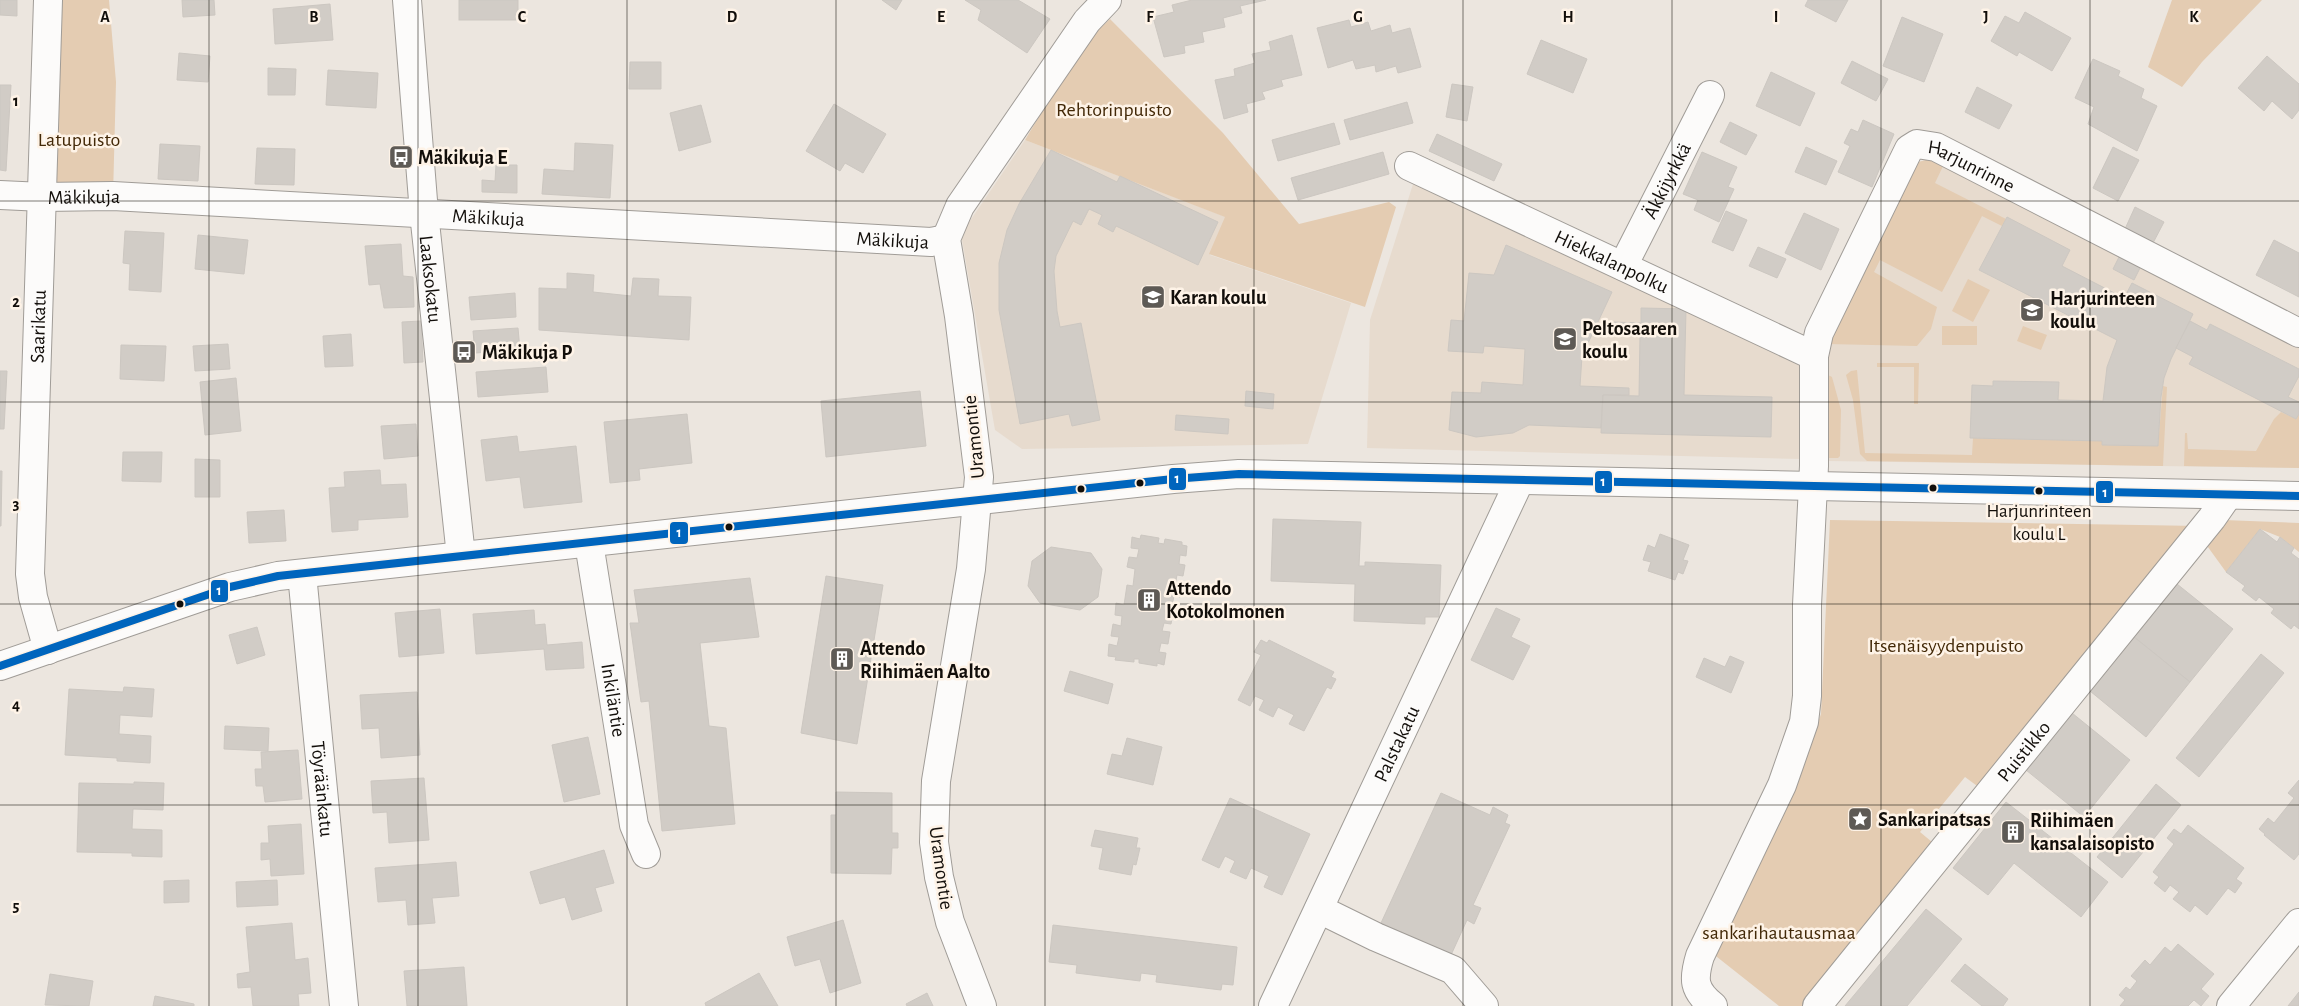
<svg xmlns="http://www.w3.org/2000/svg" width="2299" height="1006" viewBox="0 0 2299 1006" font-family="'Alegreya Sans',sans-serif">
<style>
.built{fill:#e7dbce}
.green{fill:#e4ccb2}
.building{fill:#d1ccc6;stroke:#ccc7c1}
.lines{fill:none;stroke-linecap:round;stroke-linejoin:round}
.minor-casing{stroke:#a09c97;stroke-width:30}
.minor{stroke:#fcfbfa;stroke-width:28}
.bus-1-casing{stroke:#fef3e7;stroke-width:11}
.bus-1{stroke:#0065bd;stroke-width:8}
.grid{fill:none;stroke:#120e0a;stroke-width:1;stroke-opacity:0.55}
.bus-dot{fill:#120e0a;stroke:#fef3e7;stroke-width:2}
.labels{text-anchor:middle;stroke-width:5;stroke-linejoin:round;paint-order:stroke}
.bus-label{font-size:19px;fill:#120e0a;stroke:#fef3e7}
.park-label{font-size:20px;fill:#422807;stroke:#fef3e7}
.poi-label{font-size:20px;font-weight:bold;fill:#120e0a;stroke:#fef3e7;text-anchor:start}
.street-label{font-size:20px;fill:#120e0a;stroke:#fef3e7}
.grid-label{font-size:16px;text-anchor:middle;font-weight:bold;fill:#120e0a;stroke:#fef3e7;stroke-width:5;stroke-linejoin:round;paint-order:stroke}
.line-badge{stroke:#fef3e7;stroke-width:2}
.badge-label{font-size:14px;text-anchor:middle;font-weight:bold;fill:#fff}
</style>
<rect width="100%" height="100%" fill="#ece6df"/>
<g class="built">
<path d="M1025 140 1226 217 1210 255 1351 303 1308 444 1022 449 995 430 961 234Z"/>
<path d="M1926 160 1936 161 2299 347V459L2295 468 1827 461 1826 336Z"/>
<path d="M1414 181 1803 358 1802 459 1367 448 1370 320Z"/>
</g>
<g class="green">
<path d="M48 0H109L116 82 113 196 43 197Z"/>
<path d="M2172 0H2262L2202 62 2182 87 2148 67Z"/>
<path d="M1110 19 1223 133 1299 224 1389 202 1396 207 1365 307 1209 254 1225 217 1025 140 1082 45Z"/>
<path d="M1926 160 1944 164 1935 183 2006 219 2002 226 1982 216 1942 292 1880 260 1874 272 1937 307 1931 329 1917 346 1827 344 1914 163Z"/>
<path d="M1968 279 1990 290 1973 322 1952 311Z"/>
<rect x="1942" y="326" width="35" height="19"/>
<path d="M2023 326 2047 335 2041 350 2017 341Z"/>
<path d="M1877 363H1919L1918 404H1914V367H1877Z"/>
<path d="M1857 370 1865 453 1972 455 1973 438 2102 441V445L2158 446 2163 386 2167 387 2163 466 1867 461 1860 454 1853 400 1846 375 1851 371Z"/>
<path d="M1826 374 1832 377 1841 410 1840 456 1838 458H1826Z"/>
<path d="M2281 412 2296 419 2299 414V468L2184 466 2185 433H2187L2188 449 2256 451 2274 419Z"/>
<path d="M1830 520 2200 526 1984 791 1965 777 1920 832 1938 847 1809 1006H1779L1712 953 1790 802 1821 714Z"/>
<path d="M2224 520 2299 523V552L2280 537 2260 529 2226 572 2205 543Z"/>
</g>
<g class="building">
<path d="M0 0H17V16L0 15Z"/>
<path d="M182 0H214L215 15 183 17Z"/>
<rect x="459" y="0" width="59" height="20"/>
<path d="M882 0H902L896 10Z"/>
<path d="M965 0H1018L1050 19 1027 53 978 20 981 10Z"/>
<path d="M1192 0H1266L1240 6 1242 13 1223 18 1225 27 1202 32 1204 42 1184 46 1185 53 1164 57 1153 17 1174 12 1172 5Z"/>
<path d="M1808 0H1848L1836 22 1805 6Z"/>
<path d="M330 4 333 40 275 44 273 9Z"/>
<path d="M2025 12 2071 38 2052 71 2019 52 2017 56 1991 41 2005 16 2019 23Z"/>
<path d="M1902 17 1943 34 1924 82 1883 66Z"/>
<path d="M1349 20 1351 27 1368 22 1371 31 1390 25 1392 33 1410 28 1421 67 1398 73 1396 66 1376 72 1375 65 1356 69 1353 60 1328 68 1317 28Z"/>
<path d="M1292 35 1302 75 1281 80 1283 86 1262 92 1265 99 1246 104 1248 112 1224 119 1215 80 1235 76 1234 69 1255 63 1252 54 1271 50 1269 42Z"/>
<path d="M1541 40 1587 59 1573 93 1527 74Z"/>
<path d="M179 53 210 56 208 82 177 80Z"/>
<path d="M2267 56 2299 84V110L2292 119 2272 101 2264 111 2238 88Z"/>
<path d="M2093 59 2120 71 2118 76 2144 89 2141 98 2157 106 2137 151 2088 124 2094 107 2075 98Z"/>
<path d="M1852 61 1888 79 1876 101 1841 83Z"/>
<path d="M630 62H661V89H629Z"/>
<path d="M268 68 296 69 295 95H268Z"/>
<path d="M328 70 378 73 376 108 326 105Z"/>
<path d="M1771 72 1815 93 1800 126 1756 106Z"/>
<path d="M1452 84 1473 87 1467 121 1446 117Z"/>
<path d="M0 85H11L6 171 0 170Z"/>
<path d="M1977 87 2012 105 1999 129 1965 112Z"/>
<path d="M1407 102 1413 123 1350 140 1344 120Z"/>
<path d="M834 104 886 134 863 173 845 163 840 171 806 151Z"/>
<path d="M701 105 711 142 679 151 670 113Z"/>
<path d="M1863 120 1894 134 1872 187 1838 172 1850 146 1844 143 1851 129 1858 132Z"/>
<path d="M1730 122 1757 135 1746 155 1720 142Z"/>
<path d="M1334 123 1340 144 1278 161 1272 140Z"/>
<path d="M1437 134 1502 164 1494 181 1429 151Z"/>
<path d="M575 143 613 145 610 198 542 194 544 169 574 171Z"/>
<path d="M160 144 200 146 198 181 158 179Z"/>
<path d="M1806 147 1837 161 1826 185 1795 172Z"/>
<path d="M2113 147 2139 160 2118 201 2093 188Z"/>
<path d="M257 148 295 149 294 185 255 184Z"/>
<path d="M1051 150 1117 182 1120 176 1218 222 1198 265 1116 226 1113 232 1098 224 1102 215 1089 209 1081 225 1073 221 1056 256 1054 271 1057 311 1060 327 1081 323 1100 420 1072 426 1069 414 1020 424 999 310V263L1007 230 1019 204Z"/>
<path d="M1383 152 1389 174 1298 200 1291 178Z"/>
<path d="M1702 152 1737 167 1728 187 1734 189 1719 222 1694 210 1698 200 1683 194Z"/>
<path d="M496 165H517V193L482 192V180L495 181Z"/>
<path d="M2135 207 2164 222 2153 243 2125 229Z"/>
<path d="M1726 211 1747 220 1733 251 1712 242Z"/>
<path d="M1804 213 1839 229 1821 270 1785 253Z"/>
<path d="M2007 217 2070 250 2062 266 2124 298 2132 283 2193 314 2171 359 2164 378 2161 397 2158 446 2102 445V441L1970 438 1972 385 1993 386V381L2059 382 2058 400 2103 401 2107 367 2117 340 1979 270Z"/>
<path d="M125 231 164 233 161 292 129 290 130 264 123 263Z"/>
<path d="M198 235 248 240 244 274 195 269Z"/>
<path d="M2274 240 2299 253V297L2256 275Z"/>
<path d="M401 244 403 276 413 277 414 307 384 308 380 284 369 285 365 246Z"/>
<path d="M1506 245 1612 292 1582 356 1580 386 1629 388V395H1603L1601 428 1529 425 1513 433 1476 437 1449 430 1452 392 1481 393 1482 382 1523 385 1525 349 1484 346 1483 353 1448 351 1451 320 1464 321 1469 273 1494 275Z"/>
<path d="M1758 247 1786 259 1777 278 1749 266Z"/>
<path d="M2119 257 2140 268 2134 280 2113 269Z"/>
<path d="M567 273 594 275 593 292 631 296 633 278 659 279 658 296 691 297 689 340 539 330V288L567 289Z"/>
<path d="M515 293 516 317 471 320 469 297Z"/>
<path d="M1641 308 1686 309 1684 395 1772 397 1771 437 1601 433 1603 395 1639 396 1640 336 1614 335V322L1641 323Z"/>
<path d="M421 321 423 362 404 363 402 322Z"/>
<path d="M2190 321 2207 330 2210 324 2299 369V376L2288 397 2299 402V414L2296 419 2189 364 2193 357 2176 348Z"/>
<path d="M518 328 520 350 475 353 473 331Z"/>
<path d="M351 334 353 366 325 367 323 336Z"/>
<path d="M228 344 230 369 195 371 193 346Z"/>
<path d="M121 345 166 346 164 381 120 379Z"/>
<path d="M546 367 548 392 478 397 476 372Z"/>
<path d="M0 371H7L4 429H0Z"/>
<path d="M236 378 241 431 205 435 200 382Z"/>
<path d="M920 391 926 446 826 457 821 401Z"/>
<path d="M1246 391 1274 394 1273 409 1245 406Z"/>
<path d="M687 414 692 463 639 469 640 480 610 483 604 422Z"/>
<path d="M1176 415 1229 419 1228 434 1175 430Z"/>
<path d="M416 424 418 456 384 459 381 426Z"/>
<path d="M517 436 519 452 576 446 582 502 524 508 520 477 486 481 481 440Z"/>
<path d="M123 452H162L161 482 122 481Z"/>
<path d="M195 459 220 460V497H195Z"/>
<path d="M380 470 381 485 406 484 408 517 358 520V530L332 532 329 488 345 487 344 472Z"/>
<path d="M0 471H2L1 526H0Z"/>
<path d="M284 510 286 541 249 543 247 512Z"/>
<path d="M1273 519 1361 522 1359 566H1365V562L1441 565 1439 617H1425V624L1354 621 1355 584 1271 581Z"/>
<path d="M2260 529 2277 542 2280 537 2294 548 2291 553 2299 559V629L2294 625 2291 629 2271 613 2274 609 2259 597 2256 601 2242 590 2245 586 2226 572Z"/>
<path d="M1660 534 1689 545 1683 560 1688 561 1683 574 1678 572 1675 580 1648 571 1651 562 1643 560 1648 545 1655 548Z"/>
<path d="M1141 535 1159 538 1158 543 1164 544 1165 539 1182 542V545L1187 546 1186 556 1180 555 1179 564 1185 565 1183 576 1177 575 1175 586H1181L1180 597 1174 596 1172 606 1166 605 1165 612 1173 613 1171 624 1164 623 1162 631 1170 632 1168 644 1161 643 1159 652 1166 653 1164 665 1157 663V666L1139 663V659H1134V662L1115 660 1116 657 1108 656 1109 644 1117 646 1119 637 1111 636 1113 624 1121 626 1122 616 1115 615 1116 603 1124 605 1127 585 1133 586 1135 569 1127 567 1129 557 1137 558 1139 549 1131 548 1132 537 1140 539Z"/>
<path d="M1051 547 1091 553 1102 569 1098 597 1080 610 1040 603 1028 586 1032 561Z"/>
<path d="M826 576 883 585 857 744 801 733Z"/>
<path d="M750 578 759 637 700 643 709 726 726 728 735 824 662 831 649 701 641 702 630 623H639L634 590Z"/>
<path d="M2177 584 2233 629 2190 682 2134 637Z"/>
<path d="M1496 608 1520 619 1511 637 1530 646 1513 680 1471 660Z"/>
<path d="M440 609 444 653 399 657 395 613Z"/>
<path d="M534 610 535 625 545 624 547 645 582 642 584 668 546 670 544 649 476 654 473 614Z"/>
<path d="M257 627 265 655 237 664 229 635Z"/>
<path d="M2134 637 2190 682 2146 737 2090 691Z"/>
<path d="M1261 640 1267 643 1269 640 1334 672 1331 677 1336 679 1331 689 1327 687 1304 731 1289 724 1294 715 1278 707 1273 717 1259 710 1264 700 1255 696 1250 706 1238 700 1261 655 1254 652Z"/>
<path d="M2261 654 2284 673 2199 777 2176 758Z"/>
<path d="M1730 656 1744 662 1731 693 1696 677 1704 658 1725 667Z"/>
<path d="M1070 671 1113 684 1108 704 1064 691Z"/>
<path d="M124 687 154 689 152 717 120 715 119 734 151 736 150 763 117 761V758L65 755 69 689 123 692Z"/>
<path d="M417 692 420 755 381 758 379 728 362 729 360 695Z"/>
<path d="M2072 713 2130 760 2084 817 2026 770Z"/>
<path d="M225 726 269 728 268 751 224 749Z"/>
<path d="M588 737 600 794 564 802 552 745Z"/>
<path d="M1127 738 1162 747 1153 785 1107 774 1112 754 1122 756Z"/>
<path d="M298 750 302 799 265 802 263 786H256L255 769H262L261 752Z"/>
<path d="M424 778 429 840 389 843 387 812 373 813 371 781Z"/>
<path d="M2299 780V854L2294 860 2264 835 2265 834 2259 829 2268 818 2274 823 2294 798 2288 793Z"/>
<path d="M134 782 164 783 163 810 133 809 132 829 162 830V857L132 856V853L77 852 79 783 134 784Z"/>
<path d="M2156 784 2181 805 2122 878 2097 857Z"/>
<path d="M836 792 892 793V833H898V848H892L891 874 831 873V815H836Z"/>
<path d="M1441 793 1490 815 1493 807 1508 815 1505 823 1510 825 1473 905 1481 908 1474 924 1467 920 1451 955 1381 923Z"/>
<path d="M1230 798 1310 834 1282 895 1264 887 1269 876 1251 868 1246 879 1230 872 1235 861 1225 856 1219 868 1202 860Z"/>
<path d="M2006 802 2108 882 2081 917 2014 863 1988 895 1953 868Z"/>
<path d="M301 824 304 874 271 876 270 859 261 860V843H269L268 826Z"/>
<path d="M2188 825 2244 868 2236 879 2242 883 2235 893 2228 888 2207 915 2195 905 2190 912 2173 899 2179 892 2170 885 2165 892 2154 883 2159 877 2153 872 2174 844 2167 838 2174 829 2181 834Z"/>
<path d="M1095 830 1138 838 1136 848H1140L1136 865 1133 864 1131 875 1099 869 1103 848 1091 846Z"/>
<path d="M604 850 614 883 595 888 602 911 572 920 565 897 540 904 530 872Z"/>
<path d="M456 862 459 896 432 898 435 923 408 925 406 900 378 902 375 868Z"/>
<path d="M189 880V902L164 903V881Z"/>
<path d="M277 880 278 905 237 907 236 882Z"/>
<path d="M1926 909 1962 939 1907 1006H1845Z"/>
<path d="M843 920 861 983 830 993 820 959 795 966 787 937Z"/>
<path d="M292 923 295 960 308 958 311 993 298 994 299 1006H253L251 987 238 988 237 974 250 972 246 927Z"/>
<path d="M1053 925 1237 947 1233 985 1222 984 1221 990 1156 982 1157 975 1141 973 1140 981 1076 973 1077 965 1049 962Z"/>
<path d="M2178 944 2214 974 2201 989 2209 996 2201 1006 2194 1000 2188 1006H2120L2125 1000 2119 995 2126 987 2130 990 2137 981 2131 976 2145 960 2150 965 2165 947 2171 952Z"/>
<path d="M1965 964 2008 999 2003 1006H1982L1951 981Z"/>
<path d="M464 967 467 1006H407L404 971Z"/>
<path d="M759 973 778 1006H706L705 1003Z"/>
<path d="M50 974 93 981 89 1006 45 1005Z"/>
<path d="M2299 992V1006H2288Z"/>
<path d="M927 993 933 1006H907L906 1004Z"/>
<path d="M155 996 194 1004V1006H153Z"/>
</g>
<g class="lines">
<defs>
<g id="minor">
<path id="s1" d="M407 0 424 213 461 556"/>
<path id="s2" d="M1409 166 1814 356"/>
<path id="s3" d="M0 195 43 197 113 196 931 242 946 239"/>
<path id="s4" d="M1623 266 1710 95"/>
<path id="s5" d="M589 543 634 825 646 854"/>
<path id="s6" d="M302 574 344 1006"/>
<path id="s7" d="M48 650 33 597 30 574 48 0"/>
<path d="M0 666 230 587 278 576 1173 479 1239 474 2299 496"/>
<path d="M1319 909 1376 937 1453 970 1484 1006"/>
<path d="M982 1006 950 922 939 877 934 842 936 781 971 569 979 477 959 316 946 239 960 206 1087 21 1107 0"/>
<path id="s8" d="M1273 1006 1520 480"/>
<path id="s9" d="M1713 1006C1693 990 1693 979 1700 956L1782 785 1804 722 1807 696V605L1814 466V356L1819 333 1909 149 1917 144 1936 147 2299 333"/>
<path id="s10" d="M1817 1006 2212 518 2228 495"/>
<path d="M2231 1006 2299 923"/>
</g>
</defs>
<use href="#minor" class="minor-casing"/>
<use href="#minor" class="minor"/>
<defs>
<path id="bus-1" d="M0 666 230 587 278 576 1173 479 1239 474 2299 496"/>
</defs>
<use href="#bus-1" class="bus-1-casing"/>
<use href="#bus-1" class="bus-1"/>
</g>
<path class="grid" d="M209 0V1006M418 0V1006M627 0V1006M836 0V1006M1045 0V1006M1254 0V1006M1463 0V1006M1672 0V1006M1881 0V1006M2090 0V1006M0 201H2299M0 402H2299M0 604H2299M0 805H2299"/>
<defs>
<symbol id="bus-square" viewBox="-11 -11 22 22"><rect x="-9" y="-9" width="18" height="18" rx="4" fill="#5e5a55" stroke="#fef3e7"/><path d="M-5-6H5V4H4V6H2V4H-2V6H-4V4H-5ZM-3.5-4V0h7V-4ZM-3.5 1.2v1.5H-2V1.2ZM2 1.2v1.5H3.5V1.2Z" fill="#fff"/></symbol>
<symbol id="school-square" viewBox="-11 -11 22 22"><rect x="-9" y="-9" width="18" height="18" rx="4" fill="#5e5a55" stroke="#fef3e7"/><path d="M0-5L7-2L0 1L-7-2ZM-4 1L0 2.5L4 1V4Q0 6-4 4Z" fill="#fff"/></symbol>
<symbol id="building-square" viewBox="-11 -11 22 22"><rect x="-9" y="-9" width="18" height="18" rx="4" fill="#5e5a55" stroke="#fef3e7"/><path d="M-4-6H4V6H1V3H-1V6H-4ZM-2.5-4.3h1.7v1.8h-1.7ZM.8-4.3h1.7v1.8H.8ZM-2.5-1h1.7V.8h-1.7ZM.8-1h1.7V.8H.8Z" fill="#fff"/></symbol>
<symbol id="sight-square" viewBox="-11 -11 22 22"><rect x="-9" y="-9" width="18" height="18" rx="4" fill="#5e5a55" stroke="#fef3e7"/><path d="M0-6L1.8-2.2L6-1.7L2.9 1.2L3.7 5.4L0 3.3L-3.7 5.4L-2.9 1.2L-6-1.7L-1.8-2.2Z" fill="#fff"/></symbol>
</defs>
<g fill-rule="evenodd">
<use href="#bus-square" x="387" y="143" width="28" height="28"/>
<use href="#school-square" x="1139" y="283" width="28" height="28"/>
<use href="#school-square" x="2018" y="296" width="28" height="28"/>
<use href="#school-square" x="1551" y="325" width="28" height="28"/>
<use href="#bus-square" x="450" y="338" width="28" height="28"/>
<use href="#building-square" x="1135" y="586" width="28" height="28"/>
<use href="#building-square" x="828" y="645" width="28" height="28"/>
<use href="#sight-square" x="1846" y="805" width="28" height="28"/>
<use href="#building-square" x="1999" y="818" width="28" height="28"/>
</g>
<g class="bus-dot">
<circle cx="1140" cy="483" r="4.5"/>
<circle cx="1933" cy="488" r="4.5"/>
<circle cx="1081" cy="489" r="4.5"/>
<circle cx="2039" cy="491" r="4.5"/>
<circle cx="729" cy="527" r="4.5"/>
<circle cx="180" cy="604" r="4.5"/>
</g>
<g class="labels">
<g class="bus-label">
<text x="2039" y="517">Harjunrinteen<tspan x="2039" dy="23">koulu L</tspan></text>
</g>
<g class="park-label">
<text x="1114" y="116">Rehtorinpuisto</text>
<text x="79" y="146">Latupuisto</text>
<text x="1946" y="652">Itsenäisyydenpuisto</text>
<text x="1779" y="939">sankarihautausmaa</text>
</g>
<g class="poi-label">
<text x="418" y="164">Mäkikuja E</text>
<text x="1170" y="304">Karan koulu</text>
<text x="2050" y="305">Harjurinteen<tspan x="2050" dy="23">koulu</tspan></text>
<text x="1582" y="335">Peltosaaren<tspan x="1582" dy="23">koulu</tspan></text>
<text x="482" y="359">Mäkikuja P</text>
<text x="1166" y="595">Attendo<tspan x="1166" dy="23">Kotokolmonen</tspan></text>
<text x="860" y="655">Attendo<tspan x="860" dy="23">Riihimäen Aalto</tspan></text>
<text x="1878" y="826">Sankaripatsas</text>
<text x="2030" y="827">Riihimäen<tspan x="2030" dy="23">kansalaisopisto</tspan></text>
</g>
<g class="street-label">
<text dy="7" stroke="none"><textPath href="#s9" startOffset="976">Harjunrinne</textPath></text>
<text dy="7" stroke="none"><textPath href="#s4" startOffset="96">Äkkijyrkkä</textPath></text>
<text dy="7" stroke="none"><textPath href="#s3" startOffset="84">Mäkikuja</textPath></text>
<text dy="7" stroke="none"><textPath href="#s3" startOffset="489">Mäkikuja</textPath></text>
<text dy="7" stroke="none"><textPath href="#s3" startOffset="894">Mäkikuja</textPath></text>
<text dy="7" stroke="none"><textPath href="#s2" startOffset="224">Hiekkalanpolku</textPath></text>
<text dy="7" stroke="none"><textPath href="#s1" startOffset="280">Laaksokatu</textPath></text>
<text dy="7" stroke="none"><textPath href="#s7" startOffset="326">Saarikatu</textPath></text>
<text transform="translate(973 437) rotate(-96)" y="7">Uramontie</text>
<text dy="7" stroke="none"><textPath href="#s5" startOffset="159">Inkiläntie</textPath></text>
<text dy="7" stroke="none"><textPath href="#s8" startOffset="290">Palstakatu</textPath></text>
<text dy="7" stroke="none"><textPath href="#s10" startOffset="328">Puistikko</textPath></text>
<text dy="7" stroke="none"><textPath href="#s6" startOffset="216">Töyräänkatu</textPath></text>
<text transform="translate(942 868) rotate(82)" y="7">Uramontie</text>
</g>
</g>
<g class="grid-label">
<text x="105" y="22">A</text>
<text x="314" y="22">B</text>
<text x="522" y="22">C</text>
<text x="732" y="22">D</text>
<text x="941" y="22">E</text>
<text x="1150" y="22">F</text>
<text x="1358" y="22">G</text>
<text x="1568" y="22">H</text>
<text x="1776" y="22">I</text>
<text x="1986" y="22">J</text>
<text x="2194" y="22">K</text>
<text x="16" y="106">1</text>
<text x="16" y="307">2</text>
<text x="16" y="509">3</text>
<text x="16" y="710">4</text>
<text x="16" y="911">5</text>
</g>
<g class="line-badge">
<rect x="1168" y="467" width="19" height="24" rx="5" fill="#0065bd"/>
<rect x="1594" y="470" width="19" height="24" rx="5" fill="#0065bd"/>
<rect x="2095" y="480" width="19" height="24" rx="5" fill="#0065bd"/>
<rect x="669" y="521" width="20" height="24" rx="5" fill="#0065bd"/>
<rect x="210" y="579" width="19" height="24" rx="5" fill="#0065bd"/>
</g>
<g class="badge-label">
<text x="1177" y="483">1</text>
<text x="1603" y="486">1</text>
<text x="2105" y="497">1</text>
<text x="679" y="537">1</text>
<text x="219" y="595">1</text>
</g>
</svg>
